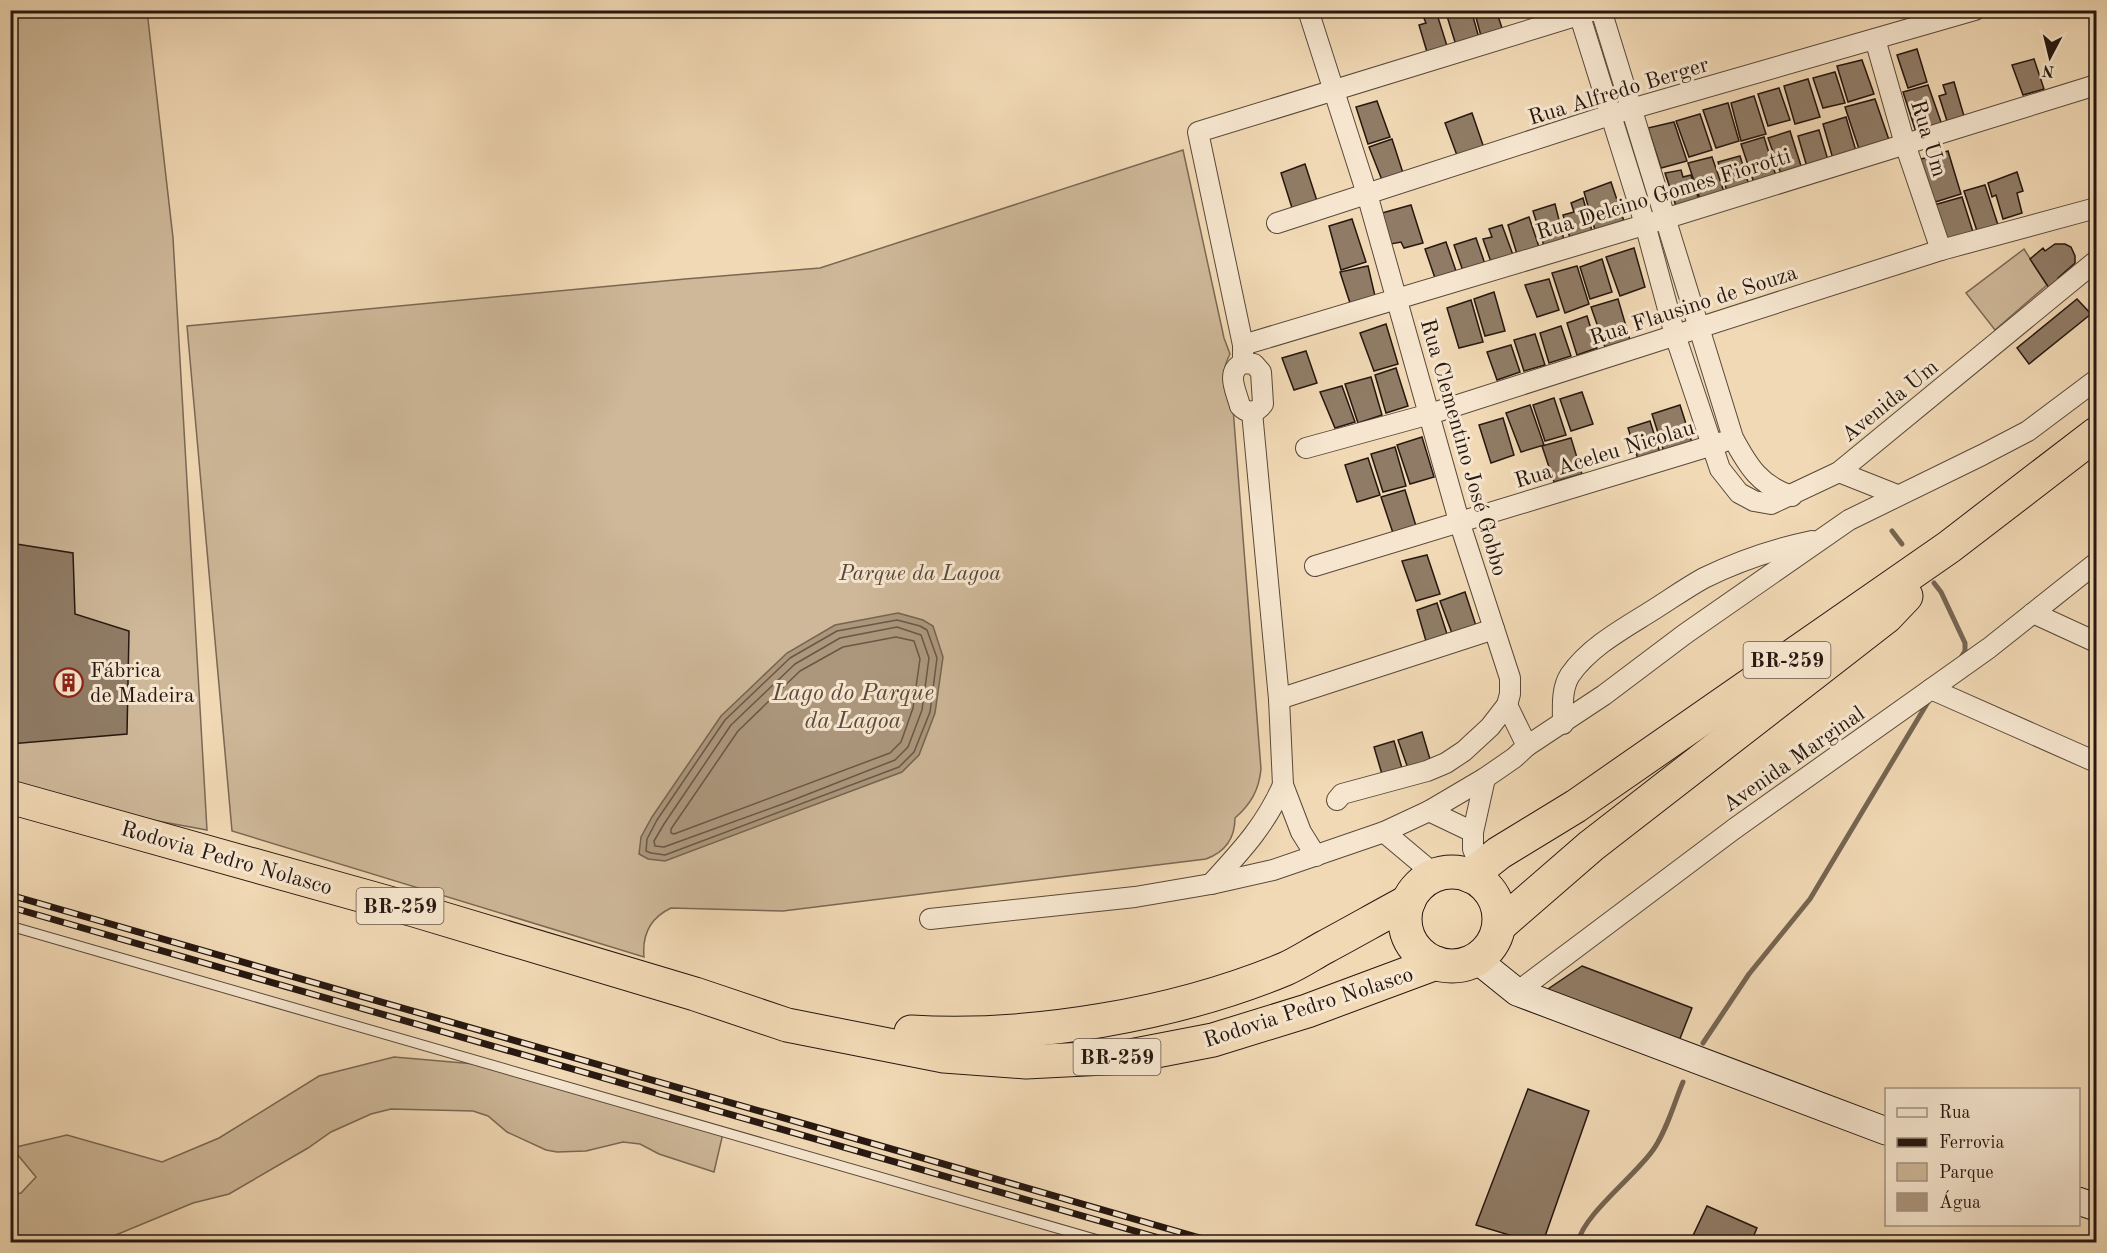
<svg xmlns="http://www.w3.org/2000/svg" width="2107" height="1253" viewBox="0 0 2107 1253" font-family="'Old Standard TT',serif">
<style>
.green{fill:#ceb899;stroke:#7a6854;stroke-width:1.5}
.water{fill:#ac977d;stroke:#766451;stroke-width:1.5}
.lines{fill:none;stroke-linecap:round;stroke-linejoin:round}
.shore{stroke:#695746;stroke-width:1.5}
.stream{stroke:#766451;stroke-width:5}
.building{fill:#907c66;stroke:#261710;stroke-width:1.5}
.lane-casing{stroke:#594839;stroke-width:11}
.street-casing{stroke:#594839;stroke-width:22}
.secondary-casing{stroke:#261710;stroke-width:29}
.highway-casing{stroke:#261710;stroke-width:35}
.lane{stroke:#f6e6cf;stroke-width:9}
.street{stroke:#f6e6cf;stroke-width:20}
.secondary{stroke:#f6e6cf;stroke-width:27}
.highway{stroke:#f1d9b5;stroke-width:33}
.rail-casing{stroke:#261710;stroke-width:7}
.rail{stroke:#f6e6cf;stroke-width:4.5;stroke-dasharray:14;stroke-linecap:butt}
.labels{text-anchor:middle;stroke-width:6;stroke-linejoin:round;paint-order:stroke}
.shield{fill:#f6e6cf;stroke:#645549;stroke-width:1.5}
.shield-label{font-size:21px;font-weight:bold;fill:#261710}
.street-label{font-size:22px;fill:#261710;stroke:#f6e6cf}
.park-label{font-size:22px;font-style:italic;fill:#584739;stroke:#f6e6cf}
.poi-label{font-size:22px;fill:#261710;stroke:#f6e6cf;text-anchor:start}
.water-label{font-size:24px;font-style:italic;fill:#5c4a3c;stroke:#f6e6cf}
</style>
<rect width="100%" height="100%" fill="#f1d9b5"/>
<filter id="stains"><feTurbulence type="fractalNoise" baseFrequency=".00333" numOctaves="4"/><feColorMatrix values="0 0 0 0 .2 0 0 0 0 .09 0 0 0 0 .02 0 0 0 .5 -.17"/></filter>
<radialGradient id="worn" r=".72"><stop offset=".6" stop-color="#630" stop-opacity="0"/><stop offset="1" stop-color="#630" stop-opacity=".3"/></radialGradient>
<g class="green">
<path d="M10 11H147L173 238 207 830 119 814 11 782Z"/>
<path d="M1183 150 1224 338 1230 354C1220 373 1221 390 1233 408L1261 769C1259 790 1251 804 1235 818 1235 838 1225 852 1206 859L783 911 671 908C650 918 642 935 644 957L232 831 187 326 685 279 820 268Z"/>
<path d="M2024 249 2047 285 1995 330 1966 293Z"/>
<path d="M394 1057 510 1067 724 1129 714 1172 659 1154 640 1144 623 1142 586 1151 557 1152 546 1150 507 1132 488 1116 473 1111 391 1109 371 1114 331 1132 308 1148 229 1194 193 1203 99 1242H11L10 1195 21 1193 36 1177 12 1148 67 1135 162 1162 219 1138 319 1076Z"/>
</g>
<path class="water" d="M898 613 923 620 933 626 943 657 935 713 919 755 902 772 665 861 648 859 639 854 641 837 652 817 721 716 787 653 835 625Z"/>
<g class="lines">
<g class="shore">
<path d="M897 620 920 626 927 630 937 658 930 712 914 752 899 767 665 855 651 853 646 851 647 839 657 820 725 720 790 658 837 631Z"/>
<path d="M897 627 921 635 929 658 922 710 908 747 895 760 788 802 664 847 655 846 654 841 664 824 731 725 795 664 840 638Z"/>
<path d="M896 637 914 641 920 659 913 708 901 742 890 753 674 834 671 833V829L738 731 800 671 843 647Z"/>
</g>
<g class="stream">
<path d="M1892 531 1902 544"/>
<path d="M1934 583 1941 592 1965 643V651L1960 659"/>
<path d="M1703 1043 1749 974 1810 899 1928 702"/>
<path d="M1578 1242C1584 1214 1635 1176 1653 1150 1667 1130 1674 1103 1683 1082"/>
</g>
</g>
<g class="building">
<path d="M1454 10H1463L1465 15 1472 13 1479 38 1456 45 1446 13Z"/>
<path d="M1474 10H1496L1502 28 1481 36Z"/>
<path d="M1436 11 1447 46 1427 52 1419 25 1426 23 1423 16Z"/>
<path d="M1917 49 1927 82 1908 88 1897 55Z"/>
<path d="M2034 59 2044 89 2023 95 2012 65Z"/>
<path d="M1862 60 1874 94 1848 102 1837 66Z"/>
<path d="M1835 72 1845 103 1823 108 1813 78Z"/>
<path d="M1808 79 1820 117 1795 124 1784 86Z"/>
<path d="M1954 82 1964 116 1947 121 1939 96 1946 94 1943 85Z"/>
<path d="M1928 85 1942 125 1916 132 1903 92Z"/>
<path d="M1779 88 1790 120 1768 126 1758 94Z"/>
<path d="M1754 96 1766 134 1741 141 1731 103Z"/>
<path d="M1875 99 1889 140 1859 149 1845 107Z"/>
<path d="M1377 101 1390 137 1368 144 1356 107Z"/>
<path d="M1728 103 1739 141 1716 148 1703 110Z"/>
<path d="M1472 113 1484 148 1458 158 1445 123Z"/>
<path d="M1700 114 1712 150 1689 157 1676 121Z"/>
<path d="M1846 117 1856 151 1833 159 1823 124Z"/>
<path d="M1674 122 1687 161 1661 168 1648 128Z"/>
<path d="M1819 130 1828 160 1807 167 1798 136Z"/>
<path d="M1790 131 1802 169 1781 174 1768 138Z"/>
<path d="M1764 137 1776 176 1754 183 1741 144Z"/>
<path d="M1392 139 1403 173 1382 180 1369 147Z"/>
<path d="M1948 151 1961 194 1932 203 1918 160Z"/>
<path d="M1740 156 1749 185 1727 191 1718 162Z"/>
<path d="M1712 157 1724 192 1700 199 1688 163Z"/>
<path d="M1305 164 1318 204 1293 211 1281 173Z"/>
<path d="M1681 170 1683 177 1691 175 1699 200 1676 206 1665 173Z"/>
<path d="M2017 172 2023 191 2017 193 2022 213 2003 219 1996 195 1992 197 1988 183Z"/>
<path d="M1611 182 1624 221 1595 230 1584 192Z"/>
<path d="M1985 185 1998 225 1977 231 1964 191Z"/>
<path d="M1962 197 1973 232 1947 240 1934 205Z"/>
<path d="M1583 198 1592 231 1570 238 1563 215 1574 212 1571 203Z"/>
<path d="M1555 204 1564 240 1544 246 1533 211Z"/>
<path d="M1411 205 1423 243 1404 248 1401 242 1391 244 1382 213Z"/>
<path d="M1529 217 1539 247 1517 254 1508 225Z"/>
<path d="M1352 219 1366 262 1341 270 1329 226Z"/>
<path d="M1502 225 1513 255 1491 262 1483 239 1492 237 1489 229Z"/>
<path d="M1476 238 1485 264 1463 271 1454 245Z"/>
<path d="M1446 242 1456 271 1435 278 1425 249Z"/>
<path d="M2055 244H2065L2071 247 2075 256V263L2058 278 2060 280 2049 288 2030 259 2043 248 2045 251Z"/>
<path d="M1634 248 1645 287 1620 296 1606 257Z"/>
<path d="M1602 259 1612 292 1590 299 1580 267Z"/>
<path d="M1368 266 1375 296 1350 303 1340 272Z"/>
<path d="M1577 266 1589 304 1565 313 1552 273Z"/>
<path d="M1549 279 1559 310 1537 317 1525 285Z"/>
<path d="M1494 292 1505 331 1485 336 1474 299Z"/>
<path d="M1618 299 1630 340 1605 347 1591 307Z"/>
<path d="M2077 299 2091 314 2029 364 2017 348Z"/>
<path d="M1471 300 1483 342 1459 348 1447 308Z"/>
<path d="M1587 316 1597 348 1577 355 1567 323Z"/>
<path d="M1386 324 1398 364 1374 371 1360 333Z"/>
<path d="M1561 326 1571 356 1549 363 1540 333Z"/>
<path d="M1535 334 1545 365 1524 371 1514 340Z"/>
<path d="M1511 345 1520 372 1497 380 1487 352Z"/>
<path d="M1306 351 1317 383 1294 390 1282 358Z"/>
<path d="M1396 368 1408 406 1386 413 1375 375Z"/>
<path d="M1371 377 1382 415 1358 423 1345 384Z"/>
<path d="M1342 386 1355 422 1335 428 1320 392Z"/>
<path d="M1582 392 1593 424 1571 431 1560 399Z"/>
<path d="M1554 398 1566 435 1545 441 1533 405Z"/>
<path d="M1530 405 1544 445 1521 452 1506 413Z"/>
<path d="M1680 405 1693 446 1664 452 1652 414Z"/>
<path d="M1503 418 1514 455 1491 463 1479 425Z"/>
<path d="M1650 421 1660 453 1638 459 1628 428Z"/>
<path d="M1422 437 1434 477 1410 484 1397 445Z"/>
<path d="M1571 438 1582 474 1554 482 1542 446Z"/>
<path d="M1395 447 1406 486 1383 492 1371 454Z"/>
<path d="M1368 458 1380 495 1357 502 1345 465Z"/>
<path d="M1405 490 1416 526 1393 533 1381 497Z"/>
<path d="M10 543 73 553 75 614 129 631 127 734 10 744Z"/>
<path d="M1427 555 1440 594 1416 601 1402 561Z"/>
<path d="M1465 592 1477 629 1453 636 1440 601Z"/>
<path d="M1437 603 1447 634 1426 641 1417 610Z"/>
<path d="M1422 732 1432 766 1410 774 1398 740Z"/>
<path d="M1394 741 1404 775 1384 781 1374 747Z"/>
<path d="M1582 966 1692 1008 1679 1041 1545 991Z"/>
<path d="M1528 1089 1589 1111 1543 1242H1533L1476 1225Z"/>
<path d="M1707 1206 1757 1228 1751 1242H1690Z"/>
</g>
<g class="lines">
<defs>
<path id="lane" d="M10 926 1105 1242"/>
<g id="street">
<path d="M1308 10 1367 194 1459 521 1510 678V694L1507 705 1490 727 1464 751 1446 763 1427 771 1342 794 1337 800"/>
<path d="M1578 10 1645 224 1675 335 1720 469 1739 493 1754 501 1771 504 1839 472 2096 261"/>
<path d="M1601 10 1733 438C1748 466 1760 486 1792 496"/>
<path d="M1875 39 1905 144 1941 250"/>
<path d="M1277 223 1610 115 1975 10"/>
<path d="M1243 345 1664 219 2096 85"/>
<path d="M1243 363V345L1198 132 1595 10"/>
<path d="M1243 363 1254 364 1261 372 1263 404C1257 413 1247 414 1240 406 1236 390 1225 372 1243 363Z"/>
<path d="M1252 412 1279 699 1283 785 1301 832 1316 856"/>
<path d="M1306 448 1430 414 1941 250 2096 208"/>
<path d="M1839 472 1897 495"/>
<path d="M1315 566 1723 442"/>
<path d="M2033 613 2096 642"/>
<path d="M1931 689 2096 762"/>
<path d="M1279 699 1494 629"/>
<path d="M1507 705 1527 746"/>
<path d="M1563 724C1563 708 1561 689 1570 675 1588 649 1619 631 1645 615 1665 603 1684 589 1704 578 1739 561 1774 549 1812 541"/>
<path d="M1429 811 1473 832"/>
<path d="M1384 832 1434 874"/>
<path d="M1481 868 1473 849V832L1485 778"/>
<path d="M1211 884C1241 851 1265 826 1283 785"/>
<path d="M930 919 1135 897 1211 884 1273 870 1384 832 1429 811 1485 778 1514 758 1527 746 1604 695 1685 634 1849 520 1982 455 2028 431 2096 380"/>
<path d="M1517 992 1734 829 1989 648 2096 563"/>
</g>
<g id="secondary">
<path d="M1476 959 1517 992 1886 1131"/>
<path d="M2078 1201 2096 1207"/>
</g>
<g id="highway">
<path d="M10 797 414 910 695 994 787 1025 944 1056 1026 1062 1125 1057 1213 1040 1307 1011 1436 963"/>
<circle cx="1452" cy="919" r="47"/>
<path d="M1470 876 1499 853 1576 806 1949 547 2096 434"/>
<path d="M1500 925 1591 846 1886 617 1906 596"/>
<path d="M911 1032C1031 1039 1174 1015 1285 969 1299 963 1312 954 1325 947 1353 932 1381 916 1409 901"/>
</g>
</defs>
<use href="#lane" class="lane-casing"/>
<use href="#street" class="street-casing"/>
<use href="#secondary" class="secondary-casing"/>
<use href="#highway" class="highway-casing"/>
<use href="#lane" class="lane"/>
<use href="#street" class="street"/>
<use href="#secondary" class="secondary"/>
<use href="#highway" class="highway"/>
<defs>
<g id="rail">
<path d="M10 895 1214 1242"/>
<path d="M10 907 1173 1242"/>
</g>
</defs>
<use href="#rail" class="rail-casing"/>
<use href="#rail" class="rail"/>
</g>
<defs>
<symbol id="building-ring" viewBox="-11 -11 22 22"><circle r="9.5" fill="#f6e6cf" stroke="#8f2418" stroke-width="1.5"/><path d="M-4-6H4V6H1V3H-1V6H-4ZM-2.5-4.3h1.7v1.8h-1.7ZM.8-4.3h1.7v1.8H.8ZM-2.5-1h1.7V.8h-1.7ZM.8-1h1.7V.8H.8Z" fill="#8f2418"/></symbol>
</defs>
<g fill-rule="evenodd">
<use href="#building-ring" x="52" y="666" width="33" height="33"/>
</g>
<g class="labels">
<g class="shield">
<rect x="1743.5" y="642" width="87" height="36" rx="4.5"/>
<rect x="356.5" y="888" width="87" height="36" rx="4.5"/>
<rect x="1073.5" y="1039" width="87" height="36" rx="4.5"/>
</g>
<g class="shield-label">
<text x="1787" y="667">BR-259</text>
<text x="400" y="913">BR-259</text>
<text x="1117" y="1064">BR-259</text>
</g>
<g class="street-label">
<text transform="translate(1618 90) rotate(-17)" y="8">Rua Alfredo Berger</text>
<text transform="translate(1930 138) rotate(73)" y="8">Rua Um</text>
<text transform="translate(1663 193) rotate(-17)" y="8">Rua Delcino Gomes Fiorotti</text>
<text transform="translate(1693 304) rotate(-18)" y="8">Rua Flausino de Souza</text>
<text transform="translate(1889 400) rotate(-39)" y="8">Avenida Um</text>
<text transform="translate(1465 447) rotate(74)" y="8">Rua Clementino José Gobbo</text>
<text transform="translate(1604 453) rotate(-17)" y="8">Rua Aceleu Nicolau</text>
<text transform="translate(1793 758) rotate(-35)" y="8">Avenida Marginal</text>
<text transform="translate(227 857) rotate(16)" y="8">Rodovia Pedro Nolasco</text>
<text transform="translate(1308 1006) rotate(-18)" y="8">Rodovia Pedro Nolasco</text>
</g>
<g class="park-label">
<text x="920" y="580">Parque da Lagoa</text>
</g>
<g class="poi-label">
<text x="90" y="677">Fábrica<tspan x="90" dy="25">de Madeira</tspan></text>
</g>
<g class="water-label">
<text x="853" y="700">Lago do Parque<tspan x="853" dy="28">da Lagoa</tspan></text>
</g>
</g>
<rect width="2107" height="1253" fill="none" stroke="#f1d9b5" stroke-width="36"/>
<rect x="12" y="12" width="2083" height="1229" fill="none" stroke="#261710" stroke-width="3"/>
<rect x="18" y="18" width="2071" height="1217" fill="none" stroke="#261710" stroke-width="1.5"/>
<rect x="1885" y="1088" width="195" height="138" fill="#f6e6cf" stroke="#a39383" stroke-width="1.5"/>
<rect x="1897" y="1108" width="30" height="9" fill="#f6e6cf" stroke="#a39383" stroke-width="1.5"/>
<text x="1939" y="1118" font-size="18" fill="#261710">Rua</text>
<rect x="1897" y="1138" width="30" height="9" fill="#261710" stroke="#a39383" stroke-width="1.5"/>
<text x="1939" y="1148" font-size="18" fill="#261710">Ferrovia</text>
<rect x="1897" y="1163" width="30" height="18" fill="#ceb899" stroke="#a39383" stroke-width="1.5"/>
<text x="1939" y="1178" font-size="18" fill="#261710">Parque</text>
<rect x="1897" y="1193" width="30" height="18" fill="#ac977d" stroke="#a39383" stroke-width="1.5"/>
<text x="1939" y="1208" font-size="18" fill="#261710">Água</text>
<g transform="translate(2050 57) rotate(187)" stroke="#f6e6cf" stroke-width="4.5" paint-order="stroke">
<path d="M0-4.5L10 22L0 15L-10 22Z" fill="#261710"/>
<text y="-9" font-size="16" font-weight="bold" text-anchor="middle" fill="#261710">N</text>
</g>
<rect width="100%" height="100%" filter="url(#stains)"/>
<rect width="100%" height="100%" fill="url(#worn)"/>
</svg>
